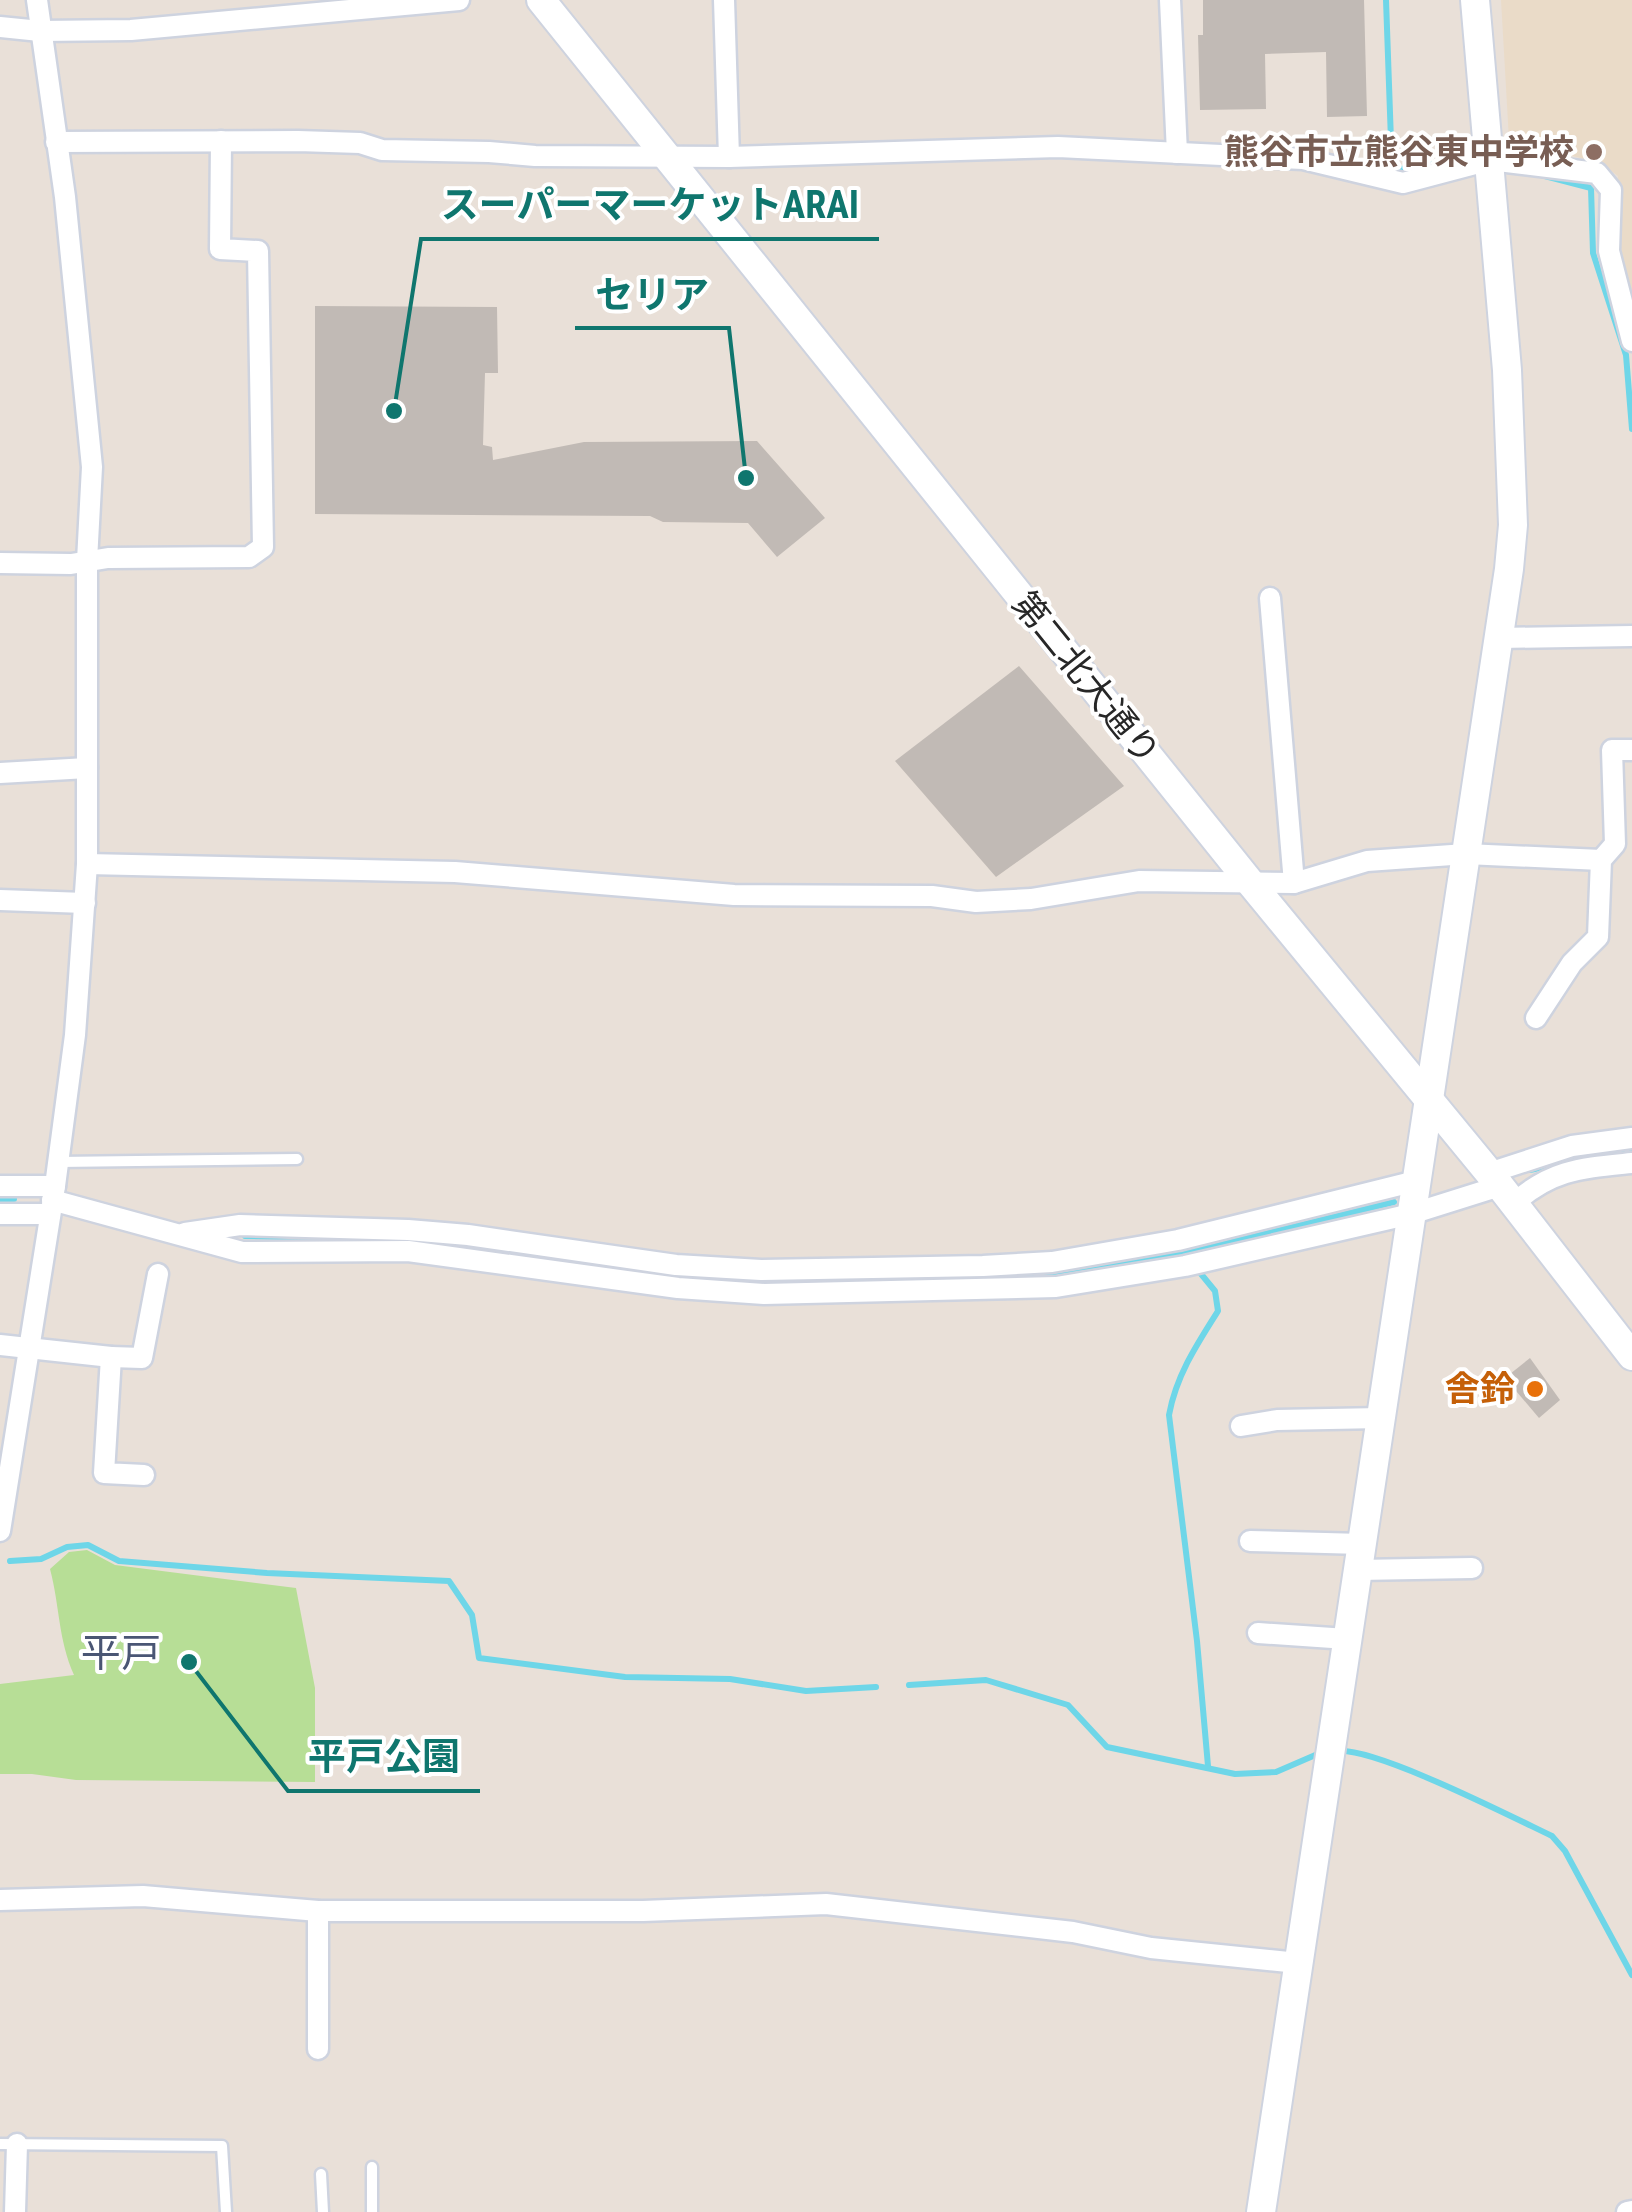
<svg xmlns="http://www.w3.org/2000/svg" width="1632" height="2212" viewBox="0 0 1632 2212" font-family="'Roboto Condensed','Noto Sans JP',sans-serif">
<style>
.education{fill:#eadbc8}
.green{fill:#b7de96}
.lines{fill:none;stroke-linecap:round;stroke-linejoin:round}
.stream{stroke:#6ed6e8;stroke-width:6}
.building{fill:#c1bab5}
.lane-casing{stroke:#ced3df;stroke-width:15}
.street-casing{stroke:#ced3df;stroke-width:25}
.secondary-casing{stroke:#ced3df;stroke-width:32}
.lane{stroke:#fff;stroke-width:10}
.street{stroke:#fff;stroke-width:20}
.secondary{stroke:#fff;stroke-width:28}
.education-dot{fill:#8d6e63;stroke:#fff;stroke-width:4}
.food-dot{fill:#e8710a;stroke:#fff;stroke-width:4}
.labels{text-anchor:middle;stroke-width:8;stroke-linejoin:round;paint-order:stroke}
.education-label{font-size:35px;font-weight:bold;fill:#785e54;stroke:#fff;text-anchor:end}
.street-label{font-size:35px;fill:#272727;stroke:#fff}
.food-label{font-size:35px;font-weight:bold;fill:#c56008;stroke:#fff;text-anchor:end}
.quarter-label{font-size:40px;fill:#4a5674;stroke:#fff}
.leader{fill:none;stroke:#0f766e;stroke-width:4}
.callout-dot{fill:#0f766e;stroke:#fff;stroke-width:4}
.callout-label{font-size:38px;text-anchor:middle;font-weight:bold;fill:#0f766e;stroke:#fff;stroke-width:8;stroke-linejoin:round;paint-order:stroke}
</style>
<rect width="100%" height="100%" fill="#e9e0d8"/>
<path class="education" d="M1501 0H1632V308L1609 248 1618 176 1601 163 1509 140Z"/>
<path class="green" d="M87 1550 115 1565 296 1588 315 1688V1782L76 1780 32 1774H0V1684L74 1675C58 1639 60 1607 50 1569L69 1552Z"/>
<g class="lines">
<g class="stream">
<path d="M1386 0 1392 169 1425 168 1458 151 1476 156"/>
<path d="M1541 175 1591 188 1593 253 1626 355 1632 429"/>
<path d="M1530 1170 1594 1156 1632 1152"/>
<path d="M0 1199H14"/>
<path d="M245 1236 405 1241 498 1249"/>
<path d="M1197 1269 1215 1291 1218 1311C1197 1344 1176 1376 1169 1415L1197 1641 1208 1766"/>
<path d="M754 1279H983L1052 1273 1184 1254 1394 1202"/>
<path d="M10 1561 41 1559 67 1547 88 1545 119 1561 267 1573 449 1581 472 1615 479 1658 625 1677 730 1679 806 1691 876 1687"/>
<path d="M909 1685 986 1680 1068 1705 1107 1747 1235 1774 1276 1772 1320 1753"/>
<path d="M1337 1751C1375 1747 1510 1816 1552 1836L1565 1851 1632 1975"/>
</g>
</g>
<g class="building">
<path d="M1203 0H1364L1367 116 1327 117 1326 52 1265 54 1266 109 1200 110 1198 35H1203Z"/>
<path d="M315 306 497 307 498 373H485L483 445 492 447 493 460 584 442 757 441 825 518 777 557 748 523 663 522 650 516 315 514Z"/>
<path d="M1019 666 1124 786 996 877 895 761Z"/>
<path d="M1530 1358 1560 1400 1539 1418 1505 1378Z"/>
</g>
<g class="lines">
<defs>
<g id="lane">
<path d="M58 1162 297 1159"/>
<path d="M0 2144 222 2146 226 2212"/>
<path d="M321 2174 323 2212"/>
<path d="M372 2212V2167"/>
</g>
<g id="street">
<path d="M724 0 729 157"/>
<path d="M1170 0 1177 153"/>
<path d="M0 27 40 31 131 30 459 0"/>
<path d="M56 142 298 141 360 143 382 150 489 152 535 156 729 157 1058 147 1303 159 1403 183 1490 160 1597 173 1611 190 1609 251 1632 341"/>
<path d="M0 563 71 564 108 558 249 557 263 547 258 251 220 249 221 141"/>
<path d="M1270 598 1294 883"/>
<path d="M1500 638 1632 636"/>
<path d="M0 773 87 768"/>
<path d="M87 864 455 872 734 895 932 896 976 902 1031 899 1139 881 1294 883 1367 861 1466 854 1601 860"/>
<path d="M0 900 85 903"/>
<path d="M1536 1018 1572 963 1598 937 1601 860 1615 844 1612 750H1632"/>
<path d="M1489 1173 1572 1146 1632 1138"/>
<path d="M0 1186H55"/>
<path d="M52 1200 242 1252 408 1251 678 1288 764 1294 1056 1287 1185 1266 1411 1214 1500 1186"/>
<path d="M1513 1204C1552 1169 1582 1168 1632 1163"/>
<path d="M0 1214H49"/>
<path d="M185 1233 240 1225 408 1230 468 1235 676 1265 761 1270 983 1266 1052 1262 1178 1240 1416 1181"/>
<path d="M0 1345 111 1357 104 1473 144 1475"/>
<path d="M111 1357 142 1358 158 1274"/>
<path d="M1241 1426 1277 1420 1381 1418"/>
<path d="M0 1531 55 1186 75 1035 87 864V561L92 467 65 197 37 0"/>
<path d="M1250 1541 1362 1544"/>
<path d="M1358 1570 1472 1568"/>
<path d="M1258 1633 1347 1639"/>
<path d="M0 1900 143 1896 318 1911H643L826 1904 1073 1932 1151 1948 1298 1963"/>
<path d="M318 1911V2049"/>
<path d="M15 2212 17 2144"/>
<path d="M1627 2212 1632 2211"/>
</g>
<g id="secondary">
<path d="M541 0 1249 881 1500 1186 1632 1356"/>
<path d="M1261 2212 1509 569 1513 525 1507 370 1475 0"/>
</g>
</defs>
<use href="#lane" class="lane-casing"/>
<use href="#street" class="street-casing"/>
<use href="#secondary" class="secondary-casing"/>
<use href="#lane" class="lane"/>
<use href="#street" class="street"/>
<use href="#secondary" class="secondary"/>
</g>
<circle class="education-dot" cx="1594" cy="152" r="10"/>
<circle class="food-dot" cx="1535" cy="1389" r="10"/>
<g class="labels">
<g class="education-label">
<text x="1574" y="164">熊谷市立熊谷東中学校</text>
</g>
<g class="street-label">
<text transform="translate(1086 678) rotate(51)" y="12">第二北大通り</text>
</g>
<g class="food-label">
<text x="1515" y="1401">舎鈴</text>
</g>
<g class="quarter-label">
<text x="121" y="1667">平戸</text>
</g>
</g>
<path class="leader" d="M394 411L421 239H879M746 478L729 328H575M189 1662L288 1791H480"/>
<g class="callout-dot">
<circle cx="394" cy="411" r="10"/>
<circle cx="746" cy="478" r="10"/>
<circle cx="189" cy="1662" r="10"/>
</g>
<g class="callout-label">
<text x="650" y="218">スーパーマーケットARAI</text>
<text x="652" y="308">セリア</text>
<text x="384" y="1770">平戸公園</text>
</g>
</svg>
